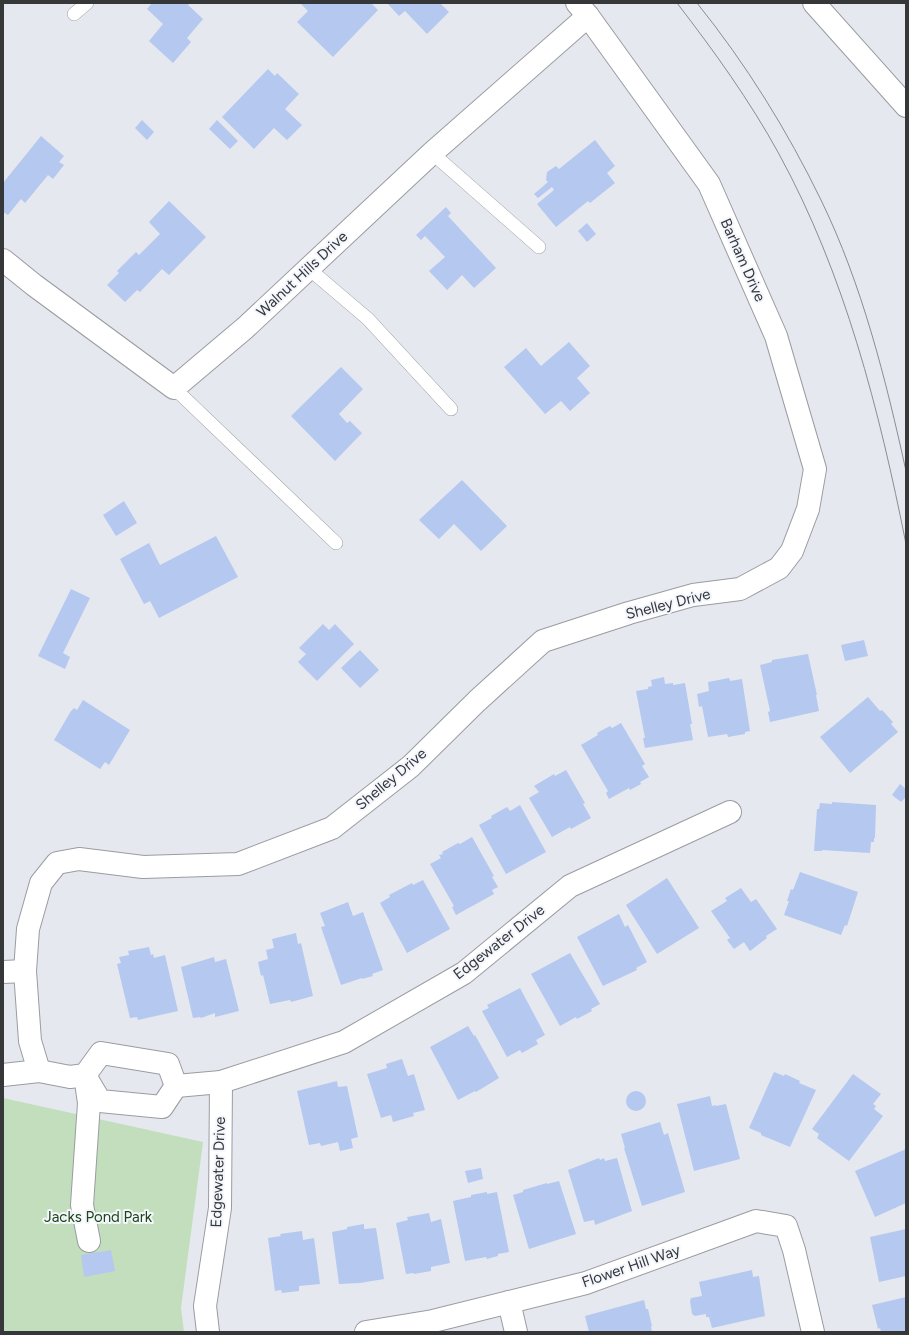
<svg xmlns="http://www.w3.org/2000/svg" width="909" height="1335" viewBox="0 0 909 1335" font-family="Figtree,sans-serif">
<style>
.green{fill:#c2debd}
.building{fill:#b5c8f0}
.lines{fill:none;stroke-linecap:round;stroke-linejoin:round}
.lane-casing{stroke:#999ca1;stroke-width:14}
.street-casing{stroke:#999ca1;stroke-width:24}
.secondary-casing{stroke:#999ca1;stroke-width:24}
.lane{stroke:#fff;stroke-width:13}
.street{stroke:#fff;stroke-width:22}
.secondary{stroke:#fff;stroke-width:22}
.tram{stroke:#8a8d91;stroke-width:1}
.labels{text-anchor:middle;stroke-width:4;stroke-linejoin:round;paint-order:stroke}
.street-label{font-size:15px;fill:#353739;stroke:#f3f6fc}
.park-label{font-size:15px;fill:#1c4615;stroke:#f3f6fc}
</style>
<rect width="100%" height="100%" fill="#e5e8ef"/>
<path class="green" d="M3 1098 203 1142 181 1308 184 1332H3Z"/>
<g class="building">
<path d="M152 3H190L188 5 203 19 187 38 191 42 173 63 149 41 163 24 147 9Z"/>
<path d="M302 3H371L378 10 333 57 297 22 308 11 301 4Z"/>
<path d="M387 3H440L449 12 427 34 405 11 399 16Z"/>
<path d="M268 69 275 76 277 73 299 94 285 109 302 125 287 140 274 128 254 149 222 117Z"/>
<path d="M142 120 154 132 147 140 135 128Z"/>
<path d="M217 120 238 141 230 149 209 129Z"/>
<path d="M41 136 64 156 59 162 64 165 53 179 48 175 25 203 21 199 8 215 3 212V183Z"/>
<path d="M595 140 615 166 607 173 615 183 590 203 588 201 556 227 537 204 554 190 552 187 538 198 534 194 548 182 546 180 547 172 556 166 559 169Z"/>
<path d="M169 201 206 237 169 275 162 269 140 292 137 290 125 302 107 285 119 273 117 271 136 252 139 255 160 234 149 222Z"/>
<path d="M446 207 451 213 448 216 496 268 474 288 462 275 447 290 429 271 445 257 425 236 421 240 416 235Z"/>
<path d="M587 223 596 234 587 242 578 231Z"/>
<path d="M569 342 590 366 577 378 590 393 570 411 561 401 545 414 504 367 526 348 541 366Z"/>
<path d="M341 367 363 389 339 414 347 423 350 421 362 433 335 461 291 416Z"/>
<path d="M462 480 507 526 481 551 454 524 439 539 419 520Z"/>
<path d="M124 501 137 523 116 536 103 515Z"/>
<path d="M216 536 238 577 159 618 150 601 144 604 120 559 149 543 160 565Z"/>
<path d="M71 589 90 598 63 653 70 657 65 669 38 656Z"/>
<path d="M323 624 329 630 335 624 354 644 317 681 298 662 306 654 299 648Z"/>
<path d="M864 640 868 656 845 661 841 645Z"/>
<path d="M360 650 379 670 360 688 341 668Z"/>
<path d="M808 654 817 695H816L819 711 770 722 768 712 770 711 760 665 772 662V660Z"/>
<path d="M664 677 665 684 673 683V685L685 683 692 724H690L693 740 645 748 643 738H645L636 691 648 689V687L652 686 651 680Z"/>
<path d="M729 678 730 681 742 679 750 731 745 732V734L728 737 727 734 708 737 702 706 699 707 697 694 709 691 708 682Z"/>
<path d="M868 697 880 711 882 710 893 722 891 724 898 732 850 773 820 737Z"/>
<path d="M83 700 130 730 109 765 105 762 100 769 54 740 71 711 74 708 77 710Z"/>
<path d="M621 723 645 764 642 766 649 777 640 782 641 784 630 790 629 788 609 799 606 793 608 791 581 745 598 735 597 733 610 726 612 728Z"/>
<path d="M566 770 585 803 583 804 591 818 571 829 570 827 552 837 529 798 539 792 534 786 554 774 555 776Z"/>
<path d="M900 784 906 789V797L901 802 892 795Z"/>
<path d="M832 802 876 805 875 838H874V842H871L870 853 822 850V851H814L817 809H819L820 803 832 804Z"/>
<path d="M520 805 546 852 506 874 479 825 492 818 491 816 507 807 510 811Z"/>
<path d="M472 837 494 876 492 877 498 887 492 890 494 894 456 915 452 907 454 906 430 864 441 858 439 855 443 854 442 852 458 843 460 844Z"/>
<path d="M800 872 858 892 847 926 845 925 841 935 784 915 789 901H787L791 889 793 890Z"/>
<path d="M667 878 699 928 657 954 626 905Z"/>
<path d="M423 880 450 929 407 953 380 903 390 897 389 895 412 883 413 885Z"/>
<path d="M741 888 751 902 756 899 777 929 766 936 767 938 750 951 744 942 734 949 727 940 730 938 711 911 727 901 725 898Z"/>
<path d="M348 902 353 916 363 912 383 970 372 974 373 976 362 979V978L341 985 321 927 325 926 320 913Z"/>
<path d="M619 914 625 927 628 925 647 962 636 968 637 970 603 986 577 937Z"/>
<path d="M296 933 298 944 301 943 313 996 291 1002 290 1000 270 1004 263 975 261 976 258 962 268 959 266 950 274 948 272 939Z"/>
<path d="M149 947 151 955 153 954 154 958 165 955 178 1011 138 1020 137 1017 130 1018 117 964 121 963 119 957 129 955 128 951Z"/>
<path d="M570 953 600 1004 591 1009 592 1011 577 1019 576 1017 560 1026 531 974Z"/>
<path d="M214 957 215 962 226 959 239 1011 215 1017V1013L201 1018 200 1017 193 1018 181 967Z"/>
<path d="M520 988 545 1035 536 1040 538 1044 522 1053 520 1050 507 1057 482 1011 489 1008 487 1005Z"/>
<path d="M468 1026 474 1036 475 1035 499 1078 476 1092 475 1091 458 1100 430 1047Z"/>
<path d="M402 1059 408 1076 414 1074 425 1110 413 1113 414 1116 393 1122 391 1115 381 1118 367 1074 387 1068 386 1064Z"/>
<path d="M774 1072 784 1076 785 1074 800 1081 799 1083 816 1090 790 1147 761 1135V1133L749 1128Z"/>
<path d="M853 1074 881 1094 873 1104 876 1106 874 1109 883 1116 849 1161 817 1138 819 1134 812 1129Z"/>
<path d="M337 1081 338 1087 347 1086 358 1137 351 1139 353 1148 340 1151 338 1142 321 1146 320 1143 309 1145 297 1091Z"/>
<circle cx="636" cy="1101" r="10"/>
<path d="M710 1096 712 1106 716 1105V1106L726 1104 740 1159 694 1171 677 1104Z"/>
<path d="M660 1122 664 1135 668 1133 685 1192 642 1206 624 1148H625L621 1134Z"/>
<path d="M906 1149V1203L875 1217 855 1171Z"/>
<path d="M599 1158 600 1160 604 1158 605 1161 617 1158 632 1211 595 1225 594 1220 584 1222 568 1170Z"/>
<path d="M481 1168 483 1179 468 1183 465 1171Z"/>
<path d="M559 1181 576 1234 529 1249 513 1195 523 1192V1190L547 1183V1184Z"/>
<path d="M487 1192V1194L497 1192 509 1252 498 1254V1256L487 1259 486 1257 465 1261 453 1201 471 1197V1195Z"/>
<path d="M429 1213 431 1222 441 1219 450 1263 431 1267V1271L414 1274 413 1273 406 1274 396 1223 408 1220 407 1217Z"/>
<path d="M364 1224V1229L376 1228 384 1279 360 1283 339 1284 332 1232 347 1229V1227Z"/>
<path d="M906 1229V1276L879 1282 870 1237Z"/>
<path d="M302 1231 303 1240 314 1238 320 1284 299 1286V1291L282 1293 281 1290 275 1291 268 1238 281 1236 280 1234Z"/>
<path d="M111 1250 115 1271 84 1277 81 1255Z"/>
<path d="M752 1270 753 1277 759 1276 765 1316 712 1328 709 1317H706V1314L695 1316 692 1314 690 1301 691 1298 702 1296 699 1282Z"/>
<path d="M906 1297V1332H881L880 1328 878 1329 872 1305Z"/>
<path d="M644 1300 646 1309H648L652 1326H651L652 1332H589L585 1316Z"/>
</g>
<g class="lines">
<defs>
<g id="lane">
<path d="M74 14 87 3"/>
<path d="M432 153 539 247"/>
<path d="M308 268 368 319 451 409"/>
<path d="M174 388 336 543"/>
</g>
<g id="street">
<path d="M3 260 34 285 174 388 245 328 432 153 588 16"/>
<path d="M3 972 25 971"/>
<path d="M3 1075 39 1071 70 1077 85 1075 101 1053 168 1064 176 1086"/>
<path d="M85 1075 89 1103 82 1205 89 1241"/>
<path d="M87 1079 100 1101 162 1107 176 1086"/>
<path d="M176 1086 221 1082 344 1042 464 973 570 886 730 812"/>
<path d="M509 1302 516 1332"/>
<path d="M208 1332 205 1306 220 1208 221 1082"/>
<path d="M366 1332 433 1321 586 1283 756 1221 786 1226 794 1250 813 1332"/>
</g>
<g id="secondary">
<path d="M814 3 906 106"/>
<path d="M39 1071 30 1041 25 971 28 929 41 883 57 863 79 859 143 867 238 864 332 828 411 766 477 701 543 641 629 613 693 595 740 589 779 568 792 551 808 509 815 469 776 336 709 184 588 16 577 3"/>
</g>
</defs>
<use href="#lane" class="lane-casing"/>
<use href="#street" class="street-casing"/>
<use href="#secondary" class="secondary-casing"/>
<use href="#lane" class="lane"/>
<use href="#street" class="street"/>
<use href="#secondary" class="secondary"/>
<g class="tram">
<path d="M677 3C714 51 750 101 779 154 845 275 879 409 906 544"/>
<path d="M697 3C746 64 787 130 821 200 862 284 886 380 906 471"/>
</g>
</g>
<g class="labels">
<g class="street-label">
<text transform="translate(743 260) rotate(66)" y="5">Barham Drive</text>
<text transform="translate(302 274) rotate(-43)" y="5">Walnut Hills Drive</text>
<text transform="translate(668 604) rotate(-14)" y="5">Shelley Drive</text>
<text transform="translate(391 779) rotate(-40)" y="5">Shelley Drive</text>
<text transform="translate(499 942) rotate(-38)" y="5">Edgewater Drive</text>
<text transform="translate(218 1172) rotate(-88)" y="5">Edgewater Drive</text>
<text transform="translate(631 1266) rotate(-19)" y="5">Flower Hill Way</text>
</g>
<g class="park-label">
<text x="98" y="1222">Jacks Pond Park</text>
</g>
</g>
<rect width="909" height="1335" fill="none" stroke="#353739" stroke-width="8"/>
</svg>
